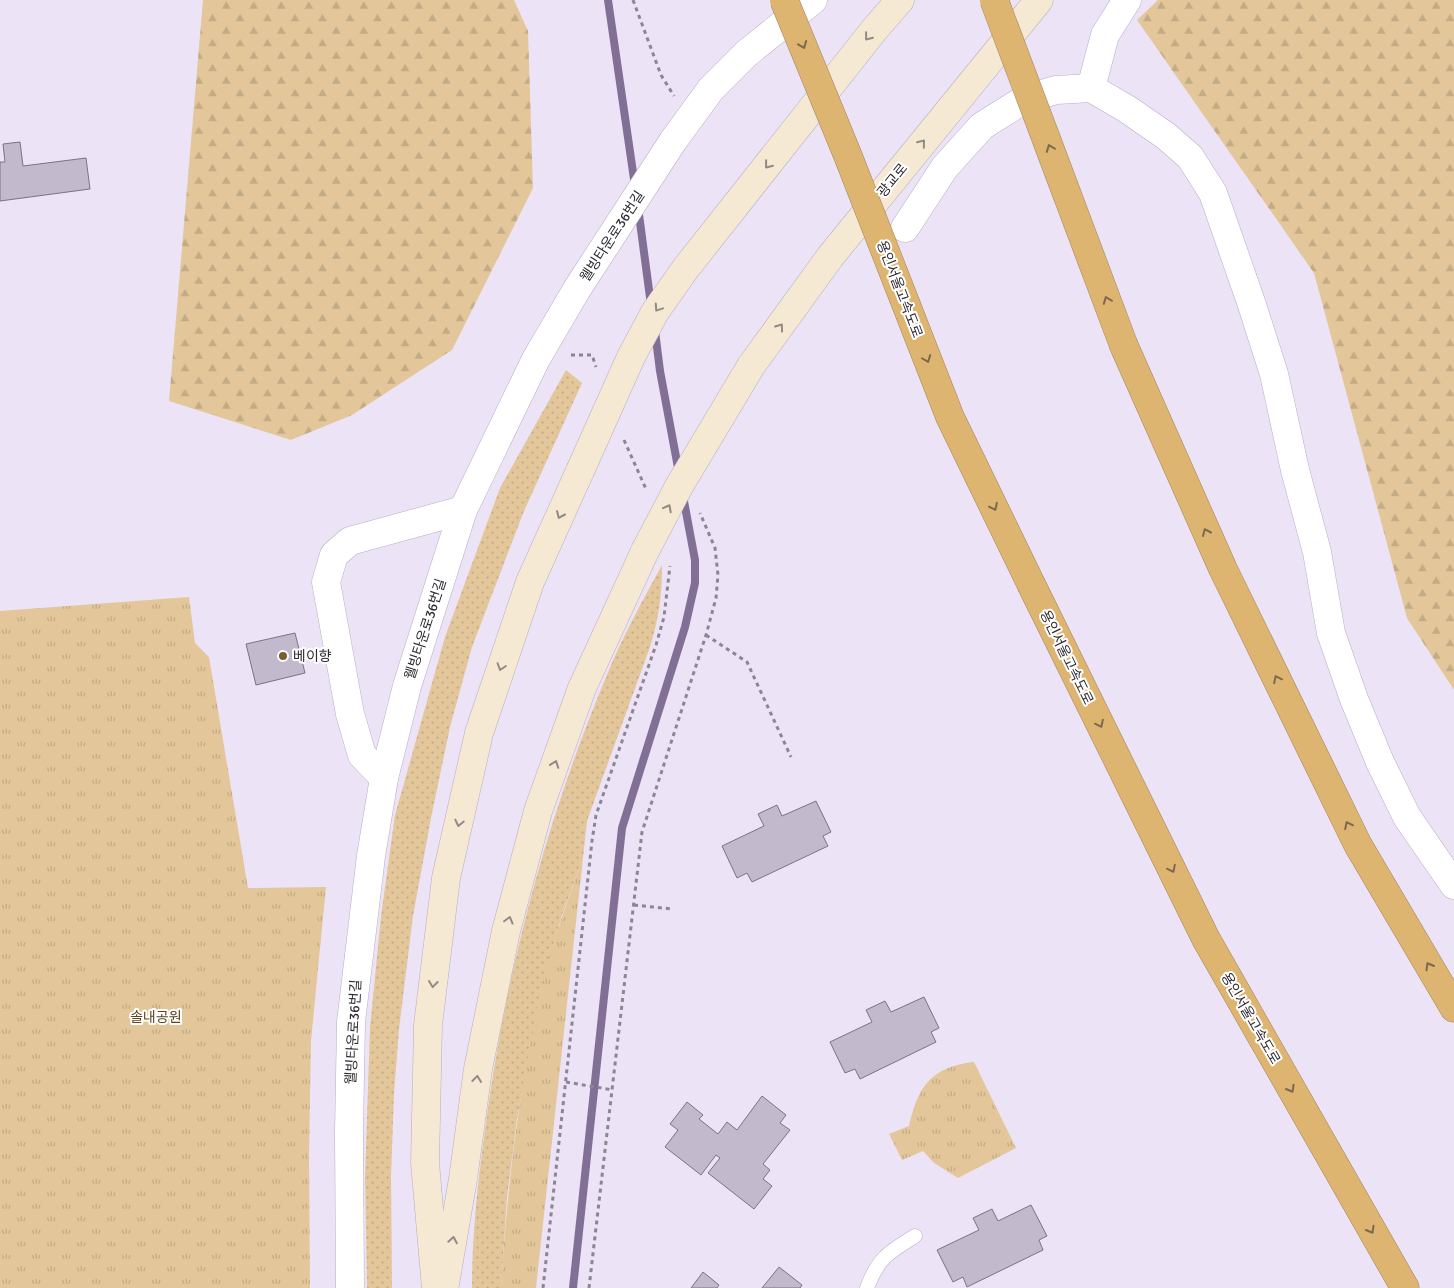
<svg xmlns="http://www.w3.org/2000/svg" width="1454" height="1288" viewBox="0 0 1454 1288" font-family="Signika,'Noto Sans KR',sans-serif">
<style>
.grass{fill:url(#grass-dots)}
.forest{fill:url(#forest-firs)}
.park{fill:url(#park-tufts)}
.lines{fill:none;stroke-linecap:round;stroke-linejoin:round}
.stream{stroke:#826f96;stroke-width:8}
.building{fill:#c2b9cd;stroke:#7b7284}
.service-casing{stroke:#b7aec1;stroke-width:15}
.minor-casing{stroke:#b7aec1;stroke-width:29}
.secondary-casing{stroke:#b7aec1;stroke-width:29}
.motorway-casing{stroke:#a0855b;stroke-width:29}
.path{stroke:#8c8593;stroke-width:3;stroke-dasharray:4 4;stroke-linecap:butt}
.service{stroke:#fff;stroke-width:14}
.minor{stroke:#fff;stroke-width:28}
.secondary{stroke:#f5e9d4;stroke-width:28}
.motorway{stroke:#ddb571;stroke-width:28}
.secondary-bridge-casing{stroke:#b7aec1;stroke-width:29;stroke-linecap:butt}
.motorway-bridge-casing{stroke:#a0855b;stroke-width:29;stroke-linecap:butt}
.secondary-bridge{stroke:#f5e9d4;stroke-width:28}
.motorway-bridge{stroke:#ddb571;stroke-width:28}
.oneway{stroke:#928a84}
.oneway2{stroke:#7d694f}
.poi-dot{fill:#785e30;stroke:#fff;stroke-width:2}
.labels{text-anchor:middle;stroke-width:4;stroke-linejoin:round;paint-order:stroke}
.street-label{font-size:14px;fill:#2f2b33;stroke:#fff}
.poi-label{font-size:14px;fill:#2f2b33;stroke:#fff;text-anchor:start}
.park-label{font-size:14px;fill:#5d451b;stroke:#fff}
</style>
<defs>
<pattern id="grass-dots" width="8" height="8" patternUnits="userSpaceOnUse" patternTransform="scale(1.25)"><rect width="8" height="8" fill="#e3c79a"/><path d="M2 2h.1M6 6h.1" fill="none" stroke="#c3ab85" stroke-width="1.8" stroke-linecap="round"/></pattern>
<pattern id="forest-firs" width="22" height="20" patternUnits="userSpaceOnUse" patternTransform="scale(1.25)"><rect width="22" height="20" fill="#e3c79a"/><path d="M5 1l3.5 6h-7zM16 11l3.5 6h-7z" fill="#c3ab85"/></pattern>
<pattern id="park-tufts" width="24" height="20" patternUnits="userSpaceOnUse" patternTransform="scale(1.25)"><rect width="24" height="20" fill="#e3c79a"/><path d="M3 7l-1-3M5 7V3M7 7l1-3M15 17l-1-3M17 17v-4M19 17l1-3" fill="none" stroke="#c3ab85"/></pattern>
</defs>
<rect width="100%" height="100%" fill="#ece3f7"/>
<g class="grass">
<path d="M566 370 582 383 524 511 472 647 450 727 431 818 413 916 399 1029 394 1093 391 1177 392 1288H367L365 1177 370 1028 381 916 395 815 445 637 500 488Z"/>
<path d="M662 565C662 596 659 617 650 647L587 821 583 858 562 915 542 985 517 1119 507 1197 501 1288H472C472 1230 479 1172 487 1115 508 963 549 811 609 670 624 634 643 600 662 565Z"/>
</g>
<g class="forest">
<path d="M203 0H514L528 31 533 188 452 350 352 415 291 440 169 401Z"/>
<path d="M1158 0H1454V690L1407 618 1314 273 1137 20Z"/>
</g>
<g class="park">
<path d="M189 597 195 643 209 657 248 888 326 887 311 1041 309 1156 310 1288H0V611Z"/>
<path d="M583 858 536 1288H501C506 1204 515 1122 531 1040 535 1021 538 1002 542 984 553 941 568 899 583 858Z"/>
<path d="M974 1062 1016 1148 958 1178 934 1163 923 1151 902 1160 889 1134 909 1126C918 1086 931 1067 974 1062Z"/>
</g>
<g class="lines">
<g class="stream">
<path d="M608 0 635 186"/>
<path d="M638 207 651 305"/>
<path d="M655 331 660 371 679 473"/>
<path d="M573 1288 622 828 685 627 695 583V560L683 496"/>
</g>
</g>
<g class="building">
<path d="M20 142 23 166 86 158 90 189 0 201V162H5L3 144Z"/>
<path d="M295 633 305 673 256 685 246 644Z"/>
<path d="M816 801 831 832 823 836 828 846 752 882 747 873 737 878 722 846 764 826 758 814 777 805 782 816Z"/>
<path d="M924 997 939 1028 931 1032 936 1042 860 1079 855 1069 845 1073 830 1042 872 1022 866 1010 885 1001 891 1012Z"/>
<path d="M762 1096 786 1115 780 1123 790 1130 763 1164 770 1170 763 1179 772 1186 754 1209 708 1173 720 1158 716 1155 701 1175 665 1147 678 1130 670 1124 687 1102 703 1115 699 1119 718 1134 727 1122 737 1130Z"/>
<path d="M1031 1205 1047 1236 1039 1240 1043 1250 967 1287 963 1277 953 1282 937 1250 979 1230 973 1218 992 1209 998 1221Z"/>
<path d="M779 1267 802 1285 800 1288H762Z"/>
<path d="M703 1272 719 1285 717 1288H691Z"/>
</g>
<g class="lines">
<defs>
<path id="service" d="M867 1288C878 1258 889 1252 915 1236"/>
<g id="minor">
<path d="M1091 88 1105 35 1127 0"/>
<path d="M905 228 945 167 982 126 1025 99 1056 90 1091 88 1127 109 1166 136 1190 157 1213 193 1252 305 1274 374 1295 470 1317 552 1331 633 1354 699 1380 762 1407 817 1454 885"/>
<path d="M384 778 362 755 350 714 326 582 334 555 350 541 463 510"/>
<path d="M350 1288 349 1133 351 1022 371 856 384 778 407 686 463 510 536 359 577 289 673 141 711 89 746 54 813 0"/>
</g>
<g id="secondary">
<path d="M686 268 874 30 900 0"/>
<path d="M751 366 830 257 1039 0"/>
<path d="M445 1284 463 1179 478 1069 506 931 538 811 582 688 645 551"/>
<path d="M436 1288 425 1163 428 1025 446 878 479 733 530 582 580 471"/>
</g>
<g id="motorway">
<path d="M1124 346 1223 569 1358 845 1454 1008"/>
<path d="M1032 586 1206 939 1405 1288"/>
</g>
</defs>
<use href="#service" class="service-casing"/>
<use href="#minor" class="minor-casing"/>
<use href="#secondary" class="secondary-casing"/>
<use href="#motorway" class="motorway-casing"/>
<g class="path">
<path d="M633 0 661 75 674 96"/>
<path d="M571 355H592L596 367"/>
<path d="M624 440 646 489"/>
<path d="M706 635 747 662 791 757"/>
<path d="M634 905 672 909"/>
<path d="M566 1082 613 1090"/>
<path d="M543 1288 592 841 596 815 656 645 664 617 670 566"/>
<path d="M589 1288 642 832 706 635 716 598 718 575 715 548 700 513"/>
</g>
<use href="#service" class="service"/>
<use href="#minor" class="minor"/>
<use href="#secondary" class="secondary"/>
<use href="#motorway" class="motorway"/>
<defs>
<g id="secondary-bridge">
<path d="M580 471 631 357 655 312 686 268"/>
<path d="M645 551 678 488 751 366"/>
</g>
<g id="motorway-bridge">
<path d="M784 0 848 156 950 417 1032 586"/>
<path d="M994 0 1124 346"/>
</g>
</defs>
<use href="#secondary-bridge" class="secondary-bridge-casing"/>
<use href="#motorway-bridge" class="motorway-bridge-casing"/>
<use href="#secondary-bridge" class="secondary-bridge"/>
<use href="#motorway-bridge" class="motorway-bridge"/>
</g>
<defs><path id="oneway-chevron" d="M-2-3.5L2.5 0L-2 3.5" fill="none" stroke-width="1.6" stroke-linecap="round" stroke-linejoin="round" transform="scale(1.25)"/></defs>
<g class="oneway">
<use href="#oneway-chevron" transform="translate(868 37) rotate(128)"/>
<use href="#oneway-chevron" transform="translate(922 143) rotate(-51)"/>
<use href="#oneway-chevron" transform="translate(768 165) rotate(128)"/>
<use href="#oneway-chevron" transform="translate(658 308) rotate(124)"/>
<use href="#oneway-chevron" transform="translate(780 327) rotate(-54)"/>
<use href="#oneway-chevron" transform="translate(668 508) rotate(-62)"/>
<use href="#oneway-chevron" transform="translate(560 515) rotate(114)"/>
<use href="#oneway-chevron" transform="translate(501 667) rotate(108)"/>
<use href="#oneway-chevron" transform="translate(555 764) rotate(-70)"/>
<use href="#oneway-chevron" transform="translate(459 823) rotate(103)"/>
<use href="#oneway-chevron" transform="translate(509 920) rotate(-75)"/>
<use href="#oneway-chevron" transform="translate(433 984) rotate(97)"/>
<use href="#oneway-chevron" transform="translate(477 1079) rotate(-83)"/>
<use href="#oneway-chevron" transform="translate(453 1240) rotate(-80)"/>
</g>
<g class="oneway2">
<use href="#oneway-chevron" transform="translate(803 45) rotate(68)"/>
<use href="#oneway-chevron" transform="translate(1050 148) rotate(-111)"/>
<use href="#oneway-chevron" transform="translate(1107 300) rotate(-111)"/>
<use href="#oneway-chevron" transform="translate(927 359) rotate(69)"/>
<use href="#oneway-chevron" transform="translate(994 507) rotate(64)"/>
<use href="#oneway-chevron" transform="translate(1206 532) rotate(-114)"/>
<use href="#oneway-chevron" transform="translate(1277 679) rotate(-116)"/>
<use href="#oneway-chevron" transform="translate(1100 724) rotate(64)"/>
<use href="#oneway-chevron" transform="translate(1348 825) rotate(-116)"/>
<use href="#oneway-chevron" transform="translate(1172 869) rotate(64)"/>
<use href="#oneway-chevron" transform="translate(1429 966) rotate(-120)"/>
<use href="#oneway-chevron" transform="translate(1291 1089) rotate(60)"/>
<use href="#oneway-chevron" transform="translate(1371 1230) rotate(60)"/>
</g>
<circle class="poi-dot" cx="283" cy="656" r="5"/>
<g class="labels">
<g class="street-label">
<text transform="translate(892 180) rotate(-51)" y="5">광교로</text>
<text transform="translate(612 236) rotate(-57)" y="5">웰빙타운로36번길</text>
<text transform="translate(900 289) rotate(69)" y="5">용인서울고속도로</text>
<text transform="translate(425 629) rotate(-72)" y="5">웰빙타운로36번길</text>
<text transform="translate(1067 657) rotate(64)" y="5">용인서울고속도로</text>
<text transform="translate(1251 1018) rotate(60)" y="5">용인서울고속도로</text>
<text transform="translate(353 1032) rotate(-87)" y="5">웰빙타운로36번길</text>
</g>
<g class="poi-label">
<text x="293" y="661">베이향</text>
</g>
<g class="park-label">
<text x="156" y="1022">솔내공원</text>
</g>
</g>
</svg>
